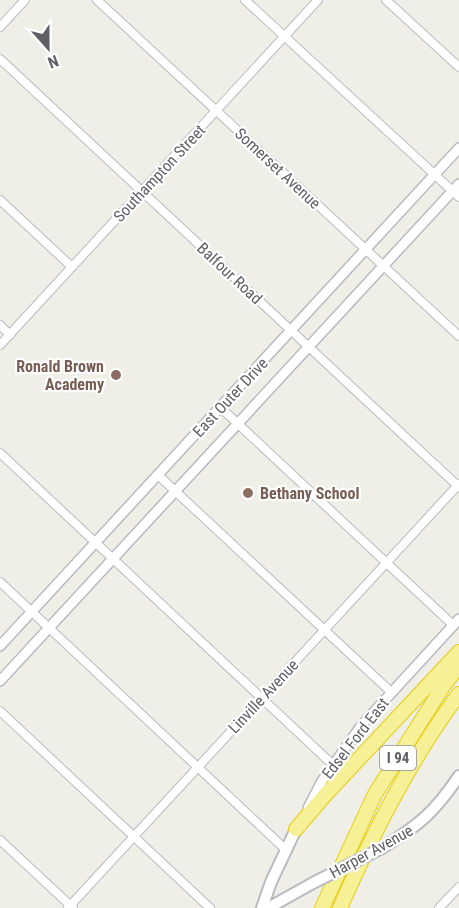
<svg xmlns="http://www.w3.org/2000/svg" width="459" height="908" viewBox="0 0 459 908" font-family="'Roboto Condensed',sans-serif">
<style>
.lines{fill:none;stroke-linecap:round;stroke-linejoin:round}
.minor-casing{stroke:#b9babf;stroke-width:10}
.tertiary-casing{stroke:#b9babf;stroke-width:12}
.secondary-casing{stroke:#babbc1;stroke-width:14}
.motorway-casing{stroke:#e6cc10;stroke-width:16}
.minor{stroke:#fff;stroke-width:8}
.tertiary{stroke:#fff;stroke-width:9}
.secondary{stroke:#fff;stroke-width:10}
.motorway{stroke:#f6f097;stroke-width:14}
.secondary-bridge-casing{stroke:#babbc1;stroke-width:14;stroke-linecap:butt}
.secondary-bridge{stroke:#fff;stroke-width:10}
.education-dot{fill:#8d6e63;stroke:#fff;stroke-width:2}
.labels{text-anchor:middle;stroke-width:4.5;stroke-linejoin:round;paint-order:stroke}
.shield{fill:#fff;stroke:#8e9094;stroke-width:1.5}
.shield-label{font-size:15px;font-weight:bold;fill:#5e6066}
.street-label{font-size:16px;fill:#5e6066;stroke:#fff}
.education-label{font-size:16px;font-weight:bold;fill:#785e54;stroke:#fff;text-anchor:end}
</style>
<rect width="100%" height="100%" fill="#efefe7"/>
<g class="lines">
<defs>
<g id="minor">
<path d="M97 0 459 336"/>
<path d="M245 0 459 197"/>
<path d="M386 0 459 67"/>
<path d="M0 27 25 0"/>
<path d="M0 59 459 487"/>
<path d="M0 200 72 267"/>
<path d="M0 325 10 335"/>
<path d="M0 345 318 0"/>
<path d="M220 407 453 625"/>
<path d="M0 453 333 765"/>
<path d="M158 475 391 692"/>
<path d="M0 582 285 849"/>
<path d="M0 711 210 908"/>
<path d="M0 840 73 908"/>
<path d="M68 908 459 484"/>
<path d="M439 908 459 887"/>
</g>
<g id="tertiary">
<path d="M0 646 459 148"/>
<path d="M0 681 459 184"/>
<path d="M308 808 322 781 361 726 459 619"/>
</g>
<g id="secondary">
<path d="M382 848C418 826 435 812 459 776"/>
<path d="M262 908 271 882 296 829"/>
<path d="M268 908 313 883"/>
</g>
<g id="motorway">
<path d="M296 829 326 794 459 652"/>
<path d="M322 908 375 794 444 685 459 666"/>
<path d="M340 908C373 833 410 760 459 694"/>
</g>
</defs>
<use href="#minor" class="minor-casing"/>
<use href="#tertiary" class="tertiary-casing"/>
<use href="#secondary" class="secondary-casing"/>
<use href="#motorway" class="motorway-casing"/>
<use href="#minor" class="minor"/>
<use href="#tertiary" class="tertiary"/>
<use href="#secondary" class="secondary"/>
<use href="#motorway" class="motorway"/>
<defs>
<path id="secondary-bridge" d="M313 883 382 848"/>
</defs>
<use href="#secondary-bridge" class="secondary-bridge-casing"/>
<use href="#secondary-bridge" class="secondary-bridge"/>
</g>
<g class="education-dot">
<circle cx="116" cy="375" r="6"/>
<circle cx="248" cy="493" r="6"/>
</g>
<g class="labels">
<rect class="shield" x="380" y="746" width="36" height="24" rx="4.5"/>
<g class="shield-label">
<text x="398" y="763">I 94</text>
</g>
<g class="street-label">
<text transform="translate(278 168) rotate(43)" y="6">Somerset Avenue</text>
<text transform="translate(159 173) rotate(-47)" y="6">Southampton Street</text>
<text transform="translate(230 273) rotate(43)" y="6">Balfour Road</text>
<text transform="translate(230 397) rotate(-47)" y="6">East Outer Drive</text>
<text transform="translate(263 696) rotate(-47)" y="6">Linville Avenue</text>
<text transform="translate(355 738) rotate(-52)" y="6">Edsel Ford East</text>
<text transform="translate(371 851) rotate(-29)" y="6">Harper Avenue</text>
</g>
<g class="education-label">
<text x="104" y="372">Ronald Brown<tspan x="104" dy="18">Academy</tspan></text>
<text x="260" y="499" text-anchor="start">Bethany School</text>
</g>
</g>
<g transform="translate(48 48) rotate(159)" stroke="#ffffff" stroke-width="4.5" paint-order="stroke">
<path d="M0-4.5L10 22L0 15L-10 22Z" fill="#5e6066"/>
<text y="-9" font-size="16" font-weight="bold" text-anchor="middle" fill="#5e6066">N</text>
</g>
</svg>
